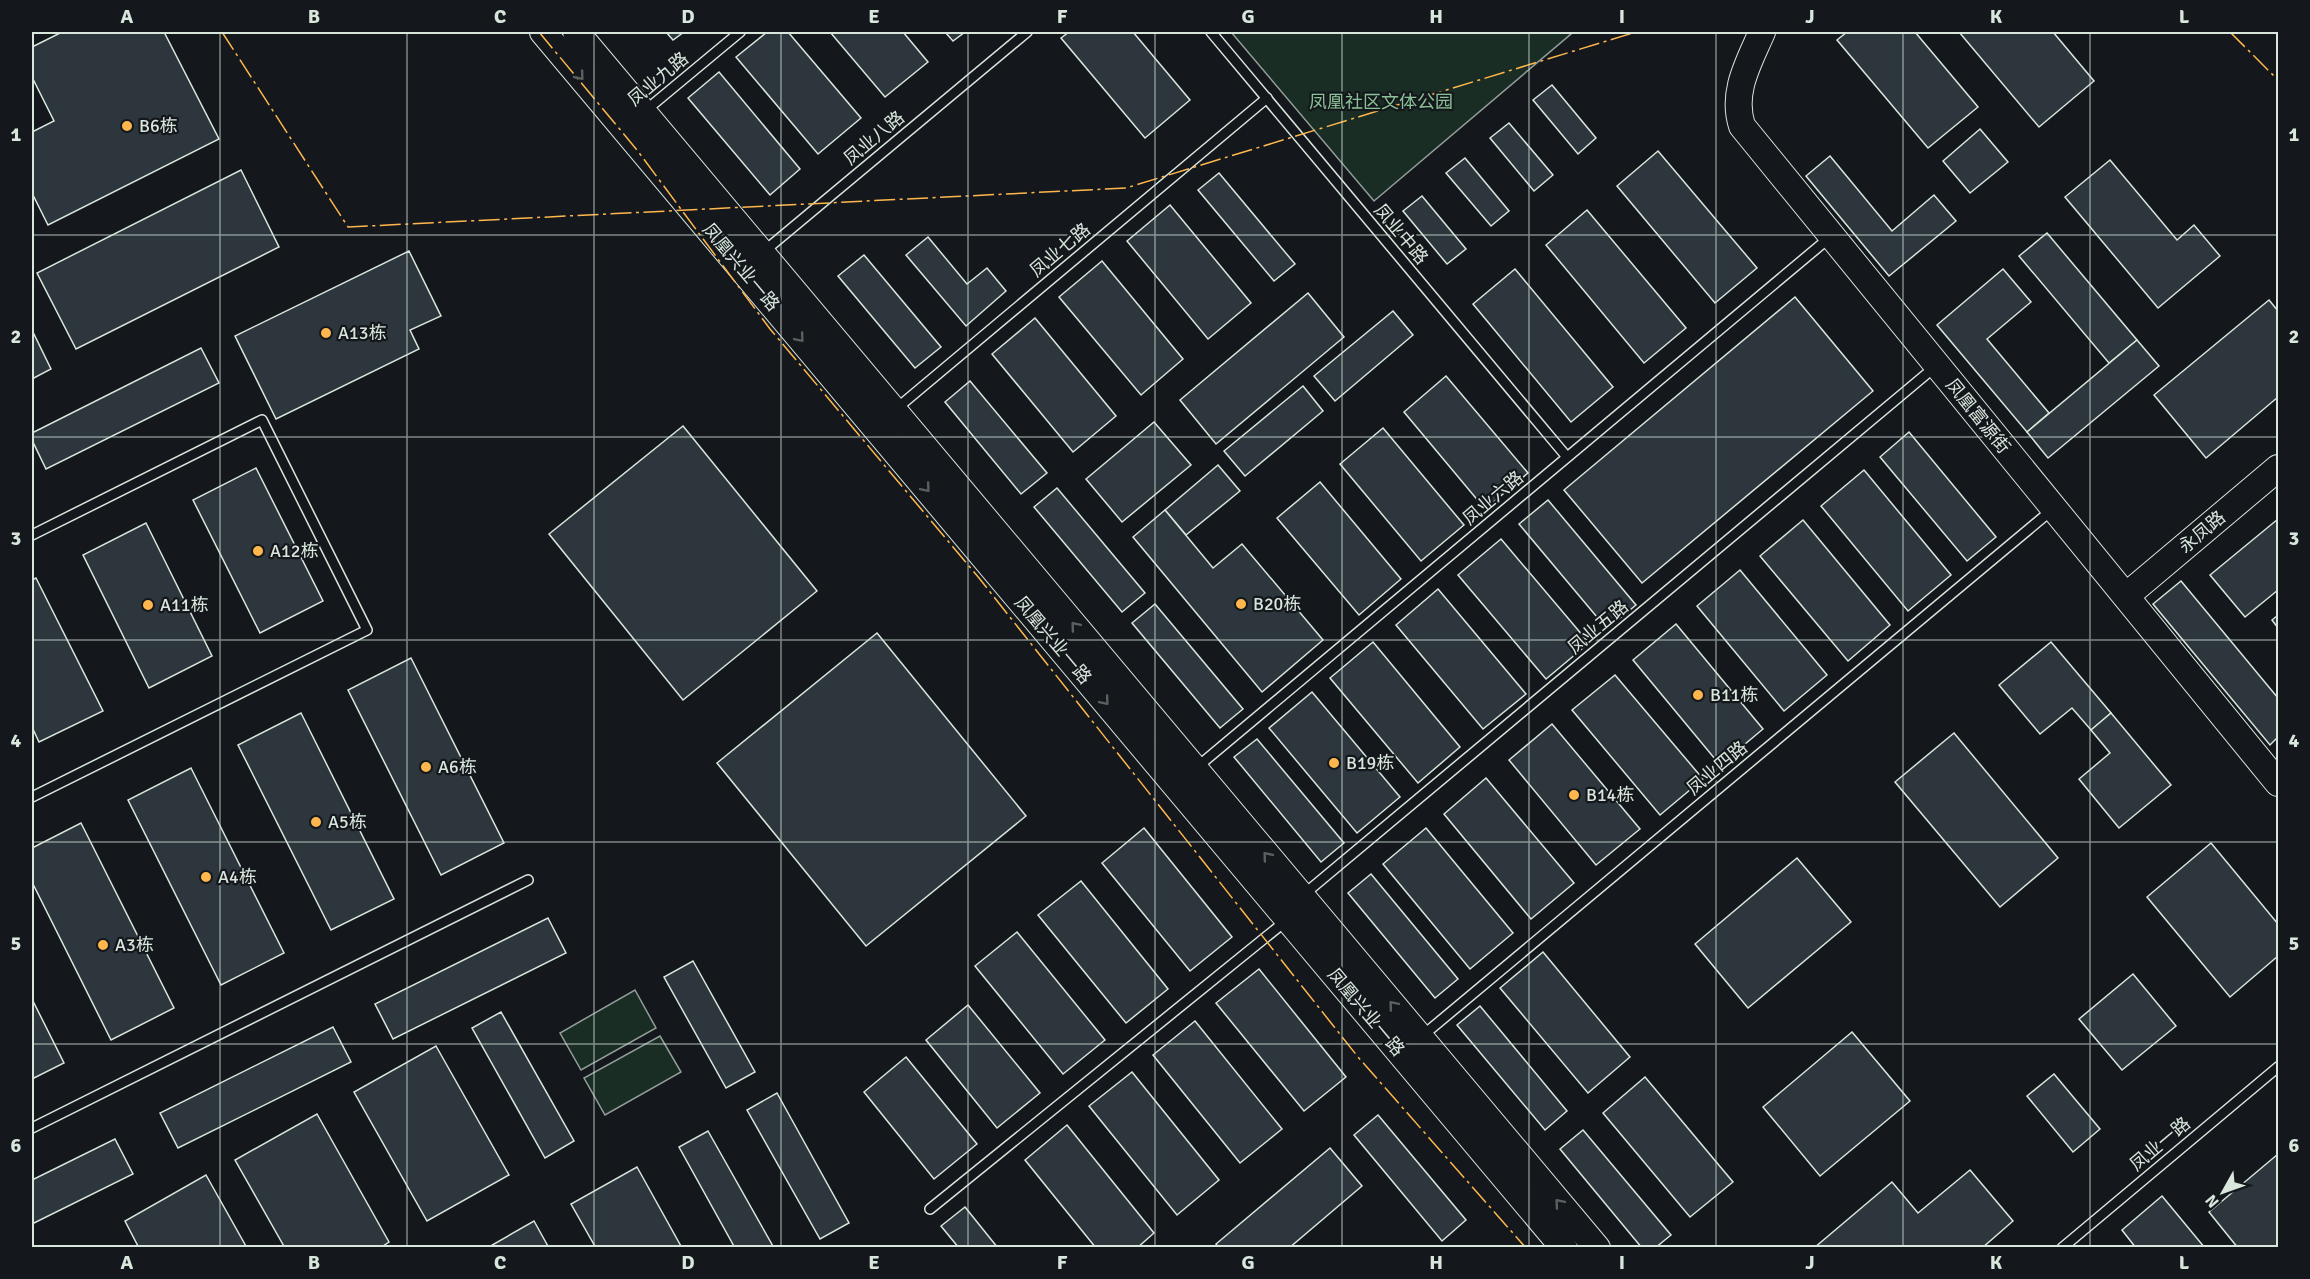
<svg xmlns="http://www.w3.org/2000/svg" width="2310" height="1279" viewBox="0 0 2310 1279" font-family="Signika,'Noto Sans SC',sans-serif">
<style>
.green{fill:#1a2d24;stroke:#939e99;stroke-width:1.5}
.building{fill:#2c363c;stroke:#d8e6dc;stroke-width:1.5}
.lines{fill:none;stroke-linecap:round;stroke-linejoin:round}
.lane-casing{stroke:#d8e6dc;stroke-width:12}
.secondary-casing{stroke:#d8e6dc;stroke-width:28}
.lane{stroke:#14181c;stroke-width:9}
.secondary{stroke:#14181c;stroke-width:26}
.power{stroke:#ffb74d;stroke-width:1.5;stroke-dasharray:21 4.5 3 4.5;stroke-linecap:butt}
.oneway{stroke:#59605f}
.grid{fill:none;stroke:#d8e6dc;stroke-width:1.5;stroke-opacity:0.55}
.poi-dot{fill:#ffb74d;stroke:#14181c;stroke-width:2}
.labels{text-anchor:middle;stroke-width:4.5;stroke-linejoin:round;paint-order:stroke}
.street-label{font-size:18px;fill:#d8e6dc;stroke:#14181c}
.park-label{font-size:18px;fill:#8ac095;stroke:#14181c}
.poi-label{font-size:18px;fill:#d8e6dc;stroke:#14181c;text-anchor:start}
.neatline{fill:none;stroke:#d8e6dc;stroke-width:2}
.grid-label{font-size:20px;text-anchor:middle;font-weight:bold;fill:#d8e6dc}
</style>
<rect width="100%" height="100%" fill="#14181c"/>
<g class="green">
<path d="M1231 32H1564L1571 34 1374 201Z"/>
<path d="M635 990 656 1028 581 1070 560 1033Z"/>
<path d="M660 1036 681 1072 605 1115 584 1078Z"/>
</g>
<g class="building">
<path d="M62 32H164L219 139 48 225 32 193V132L54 121 32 77V47Z"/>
<path d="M666 32H684L673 40Z"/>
<path d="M767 32H788L861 118 818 154 736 57Z"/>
<path d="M830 32H903L928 62 885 97Z"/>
<path d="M945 32H965L953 41Z"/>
<path d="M1069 32H1133L1190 100 1145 138 1061 38Z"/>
<path d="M1847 32H1915L1978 107 1928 148 1837 40Z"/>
<path d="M1959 32H2053L2094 81 2039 127Z"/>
<path d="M719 72 800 169 770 195 688 98Z"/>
<path d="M1552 85 1596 138 1578 154 1533 100Z"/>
<path d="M1509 123 1553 175 1534 191 1490 138Z"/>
<path d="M1980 129 2008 162 1970 193 1943 161Z"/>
<path d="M1658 151 1757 268 1715 303 1617 186Z"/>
<path d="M1830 156 1892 231 1934 195 1956 221 1889 276 1806 176Z"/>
<path d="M1465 158 1509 211 1491 226 1446 173Z"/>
<path d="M2110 160 2177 240 2194 225 2220 256 2158 308 2065 197Z"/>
<path d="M241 170 279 247 76 349 37 273Z"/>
<path d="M1219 173 1295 264 1274 281 1198 190Z"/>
<path d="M1422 196 1466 249 1447 264 1403 211Z"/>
<path d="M1170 205 1251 303 1208 339 1127 241Z"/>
<path d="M1587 210 1686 328 1644 363 1546 245Z"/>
<path d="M2047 233 2137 340 2109 363 2019 256Z"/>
<path d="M928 237 967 284 987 268 1006 291 966 326 906 255Z"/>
<path d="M409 251 441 316 410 330 419 349 276 419 235 336Z"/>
<path d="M864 255 941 347 915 368 838 276Z"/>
<path d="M1102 261 1183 359 1141 395 1059 297Z"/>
<path d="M1515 269 1613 387 1571 422 1473 304Z"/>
<path d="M2003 269 2031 302 1987 339 2049 413 2027 432 1937 325Z"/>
<path d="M1308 293 1344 337 1216 444 1180 400Z"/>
<path d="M1795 297 1873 391 1642 583 1564 490Z"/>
<path d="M2269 300 2278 311V397L2206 458 2154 395Z"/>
<path d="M1393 311 1413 335 1335 401 1314 376Z"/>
<path d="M1035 318 1116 416 1073 452 992 354Z"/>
<path d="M32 330 51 369 32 379Z"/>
<path d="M2137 340 2159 366 2048 458 2027 432Z"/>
<path d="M201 348 219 383 46 469 32 440V433Z"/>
<path d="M1446 376 1528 473 1485 509 1404 412Z"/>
<path d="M970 381 1047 473 1021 494 945 402Z"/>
<path d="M1303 386 1323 411 1245 476 1224 451Z"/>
<path d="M1154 422 1191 465 1122 522 1086 479Z"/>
<path d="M683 426 817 591 683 700 549 534Z"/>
<path d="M1383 428 1464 525 1421 561 1340 464Z"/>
<path d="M1909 432 1996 537 1967 561 1880 457Z"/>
<path d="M1218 465 1240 491 1186 535 1165 510Z"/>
<path d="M256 468 323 601 260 633 193 500Z"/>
<path d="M1864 470 1951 575 1908 611 1821 506Z"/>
<path d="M1320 482 1401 579 1359 615 1277 518Z"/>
<path d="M1057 488 1145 593 1122 612 1034 507Z"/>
<path d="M1548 500 1636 605 1607 629 1519 524Z"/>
<path d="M1165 510 1213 568 1242 544 1323 640 1262 692 1133 537Z"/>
<path d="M2278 519V590L2245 617 2210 575Z"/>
<path d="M1803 520 1890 625 1848 661 1760 556Z"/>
<path d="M146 523 212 656 149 688 83 555Z"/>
<path d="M1501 539 1589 643 1546 679 1458 575Z"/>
<path d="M1740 570 1827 675 1784 711 1697 606Z"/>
<path d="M36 578 103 711 39 742 32 727V580Z"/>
<path d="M2181 581 2278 698V737L2270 745 2153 604Z"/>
<path d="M1438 589 1526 694 1483 729 1396 625Z"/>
<path d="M1155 604 1243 709 1220 728 1132 623Z"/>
<path d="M2278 615V628L2272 620Z"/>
<path d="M1676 624 1763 729 1720 765 1633 660Z"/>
<path d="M877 633 1026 816 866 946 717 763Z"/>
<path d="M1373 642 1460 747 1418 783 1330 678Z"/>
<path d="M2051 642 2111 713 2091 730 2072 708 2040 734 1999 685Z"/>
<path d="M411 658 504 843 441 875 348 690Z"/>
<path d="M1615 675 1703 779 1660 815 1572 710Z"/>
<path d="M1312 692 1400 797 1357 833 1269 728Z"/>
<path d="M301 713 394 899 331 930 238 745Z"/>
<path d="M2111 713 2171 785 2119 828 2079 779 2110 753 2091 730Z"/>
<path d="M1552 724 1640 829 1596 865 1509 760Z"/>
<path d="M1954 733 2058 858 2000 907 1895 782Z"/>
<path d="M1257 739 1344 843 1321 862 1234 757Z"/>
<path d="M191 768 284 953 221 985 128 800Z"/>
<path d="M1486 778 1574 883 1531 919 1444 814Z"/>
<path d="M81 823 174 1008 111 1040 32 882V848Z"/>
<path d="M1144 828 1232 937 1190 971 1102 863Z"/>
<path d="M1426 828 1513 933 1470 969 1383 864Z"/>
<path d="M2211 843 2278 924V956L2230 997 2147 897Z"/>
<path d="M1797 858 1851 922 1748 1008 1695 944Z"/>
<path d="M1371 874 1458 979 1435 998 1348 893Z"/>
<path d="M1081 881 1168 989 1126 1023 1038 915Z"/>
<path d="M548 918 566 953 393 1039 375 1004Z"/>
<path d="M1017 932 1105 1040 1063 1074 975 966Z"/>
<path d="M1543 952 1630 1057 1588 1093 1500 988Z"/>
<path d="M693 961 755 1072 726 1088 664 977Z"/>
<path d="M1259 969 1346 1077 1304 1111 1216 1003Z"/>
<path d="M2133 974 2176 1026 2122 1070 2079 1019Z"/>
<path d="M32 999 64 1063 32 1079Z"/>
<path d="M968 1005 1040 1093 997 1128 926 1040Z"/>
<path d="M1480 1006 1567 1111 1545 1130 1457 1025Z"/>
<path d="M501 1012 574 1141 545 1158 472 1028Z"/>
<path d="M1195 1021 1282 1129 1240 1163 1153 1055Z"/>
<path d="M333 1027 351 1062 178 1148 160 1113Z"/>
<path d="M1852 1032 1910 1101 1820 1176 1763 1107Z"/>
<path d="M436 1046 509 1175 427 1221 354 1092Z"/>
<path d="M906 1057 977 1144 934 1179 864 1092Z"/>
<path d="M1132 1072 1219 1180 1177 1215 1089 1106Z"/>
<path d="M2054 1074 2100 1129 2073 1152 2027 1096Z"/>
<path d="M1645 1077 1733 1182 1690 1217 1603 1113Z"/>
<path d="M777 1093 849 1223 820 1239 747 1110Z"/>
<path d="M317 1114 389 1242 380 1248H285L235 1160Z"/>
<path d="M1378 1115 1466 1220 1442 1241 1354 1135Z"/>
<path d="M1067 1125 1154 1233 1137 1248H1096L1025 1160Z"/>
<path d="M1583 1130 1671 1235 1655 1248H1642L1560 1149Z"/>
<path d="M708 1131 774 1248H735L679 1147Z"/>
<path d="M115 1139 133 1174 32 1224V1180Z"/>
<path d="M1330 1148 1362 1186 1289 1248H1219L1216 1244Z"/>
<path d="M2278 1154V1248H2238L2209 1212Z"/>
<path d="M637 1167 682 1248H596L571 1204Z"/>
<path d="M1970 1170 2013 1221 1982 1248H1814L1892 1182 1918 1213Z"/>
<path d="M206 1175 247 1248H139L125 1221Z"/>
<path d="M2162 1196 2205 1248H2136L2122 1230Z"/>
<path d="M965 1207 998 1248H959L941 1226Z"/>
<path d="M534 1221 549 1248H487Z"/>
</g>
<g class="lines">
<defs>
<g id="lane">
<path d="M1211 32 1567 457"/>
<path d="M645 111 740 32"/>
<path d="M762 253 1027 32"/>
<path d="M896 409 1267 98"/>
<path d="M32 535 262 420 367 630 32 797"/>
<path d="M1196 768 1829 238"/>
<path d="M1302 896 1936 366"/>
<path d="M1421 1037 2053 509"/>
<path d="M32 1128 528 880"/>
<path d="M930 1209 1287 920"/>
<path d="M2062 1248 2278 1067"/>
</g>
<g id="secondary">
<path d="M543 32 1564 1248"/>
<path d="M576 32 1597 1248"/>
<path d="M1762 32C1749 62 1731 92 1742 126L2278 783"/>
<path d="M2126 596 2278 468"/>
</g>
</defs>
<use href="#lane" class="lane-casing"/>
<use href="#secondary" class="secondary-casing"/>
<use href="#lane" class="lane"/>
<use href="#secondary" class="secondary"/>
<g class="power">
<path d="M222 32 348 227 1126 188 1636 32"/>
<path d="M539 32 637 150 770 329 979 578 1358 1057 1526 1248"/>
<path d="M2230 32 2278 80"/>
</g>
</g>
<defs><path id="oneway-chevron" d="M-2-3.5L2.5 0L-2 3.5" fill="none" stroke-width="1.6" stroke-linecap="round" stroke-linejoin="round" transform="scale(1.5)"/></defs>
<g class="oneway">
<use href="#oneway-chevron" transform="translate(580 76) rotate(50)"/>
<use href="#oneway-chevron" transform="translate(800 338) rotate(50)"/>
<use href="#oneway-chevron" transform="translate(926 488) rotate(50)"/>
<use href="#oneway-chevron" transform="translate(1075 626) rotate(-130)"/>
<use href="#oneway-chevron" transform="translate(1105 701) rotate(50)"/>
<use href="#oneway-chevron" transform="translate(1267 856) rotate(-130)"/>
<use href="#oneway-chevron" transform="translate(1393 1005) rotate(-130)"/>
<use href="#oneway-chevron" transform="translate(1559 1203) rotate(-130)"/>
</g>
<path class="grid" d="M220 32V1248M407 32V1248M594 32V1248M781 32V1248M968 32V1248M1155 32V1248M1342 32V1248M1529 32V1248M1716 32V1248M1903 32V1248M2090 32V1248M32 235H2278M32 437H2278M32 640H2278M32 842H2278M32 1044H2278"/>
<g class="poi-dot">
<circle cx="127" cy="126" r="6"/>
<circle cx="326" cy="333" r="6"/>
<circle cx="258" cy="551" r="6"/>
<circle cx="1241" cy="604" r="6"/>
<circle cx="148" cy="605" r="6"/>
<circle cx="1698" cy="695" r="6"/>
<circle cx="1334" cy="763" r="6"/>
<circle cx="426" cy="767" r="6"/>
<circle cx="1574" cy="795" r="6"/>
<circle cx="316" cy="822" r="6"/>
<circle cx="206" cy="877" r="6"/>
<circle cx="103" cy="945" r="6"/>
</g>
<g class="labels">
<g class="street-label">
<text transform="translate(658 79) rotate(-40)" y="6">凤业九路</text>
<text transform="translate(874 138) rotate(-40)" y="6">凤业八路</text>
<text transform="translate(1401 234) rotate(50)" y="6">凤业中路</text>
<text transform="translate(1060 250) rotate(-40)" y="6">凤业七路</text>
<text transform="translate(741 267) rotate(50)" y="6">凤凰兴业一路</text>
<text transform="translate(1978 416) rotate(51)" y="6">凤凰富源街</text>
<text transform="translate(1493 498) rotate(-40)" y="6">凤业六路</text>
<text transform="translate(2202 532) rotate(-40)" y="6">永凤路</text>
<text transform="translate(1598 627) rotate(-40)" y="6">凤业五路</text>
<text transform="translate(1053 640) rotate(50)" y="6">凤凰兴业一路</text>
<text transform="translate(1717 768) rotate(-40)" y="6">凤业四路</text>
<text transform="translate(1366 1012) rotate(50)" y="6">凤凰兴业一路</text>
<text transform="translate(2160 1144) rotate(-40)" y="6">凤业一路</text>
</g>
<g class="park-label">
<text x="1381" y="108">凤凰社区文体公园</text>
</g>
<g class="poi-label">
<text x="139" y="132">B6栋</text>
<text x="338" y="339">A13栋</text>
<text x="270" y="557">A12栋</text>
<text x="1253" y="610">B20栋</text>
<text x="160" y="611">A11栋</text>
<text x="1710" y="701">B11栋</text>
<text x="1346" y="769">B19栋</text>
<text x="438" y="773">A6栋</text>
<text x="1586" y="801">B14栋</text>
<text x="328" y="828">A5栋</text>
<text x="218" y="883">A4栋</text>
<text x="115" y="951">A3栋</text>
</g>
</g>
<rect width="2310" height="1279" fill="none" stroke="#14181c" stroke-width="66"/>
<g transform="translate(2223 1192) rotate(230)" stroke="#14181c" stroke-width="4.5" paint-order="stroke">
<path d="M0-4.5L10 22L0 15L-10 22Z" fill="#d8e6dc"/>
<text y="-9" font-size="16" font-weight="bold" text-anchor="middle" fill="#d8e6dc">N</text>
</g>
<rect x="33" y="33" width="2244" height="1213" class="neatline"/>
<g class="grid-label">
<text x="127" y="23">A</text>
<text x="314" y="23">B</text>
<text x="500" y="23">C</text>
<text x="688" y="23">D</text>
<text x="874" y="23">E</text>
<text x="1062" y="23">F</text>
<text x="1248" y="23">G</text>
<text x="1436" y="23">H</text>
<text x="1622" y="23">I</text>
<text x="1810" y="23">J</text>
<text x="1996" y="23">K</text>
<text x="2184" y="23">L</text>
<text x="16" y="141">1</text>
<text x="2294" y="141">1</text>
<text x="16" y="343">2</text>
<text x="2294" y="343">2</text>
<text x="16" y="545">3</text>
<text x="2294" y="545">3</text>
<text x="16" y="747">4</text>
<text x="2294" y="747">4</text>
<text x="16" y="950">5</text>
<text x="2294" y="950">5</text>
<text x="16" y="1152">6</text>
<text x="2294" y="1152">6</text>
<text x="127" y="1269">A</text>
<text x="314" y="1269">B</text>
<text x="500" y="1269">C</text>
<text x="688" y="1269">D</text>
<text x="874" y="1269">E</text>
<text x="1062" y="1269">F</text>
<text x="1248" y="1269">G</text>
<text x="1436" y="1269">H</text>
<text x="1622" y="1269">I</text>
<text x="1810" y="1269">J</text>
<text x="1996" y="1269">K</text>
<text x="2184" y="1269">L</text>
</g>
</svg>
